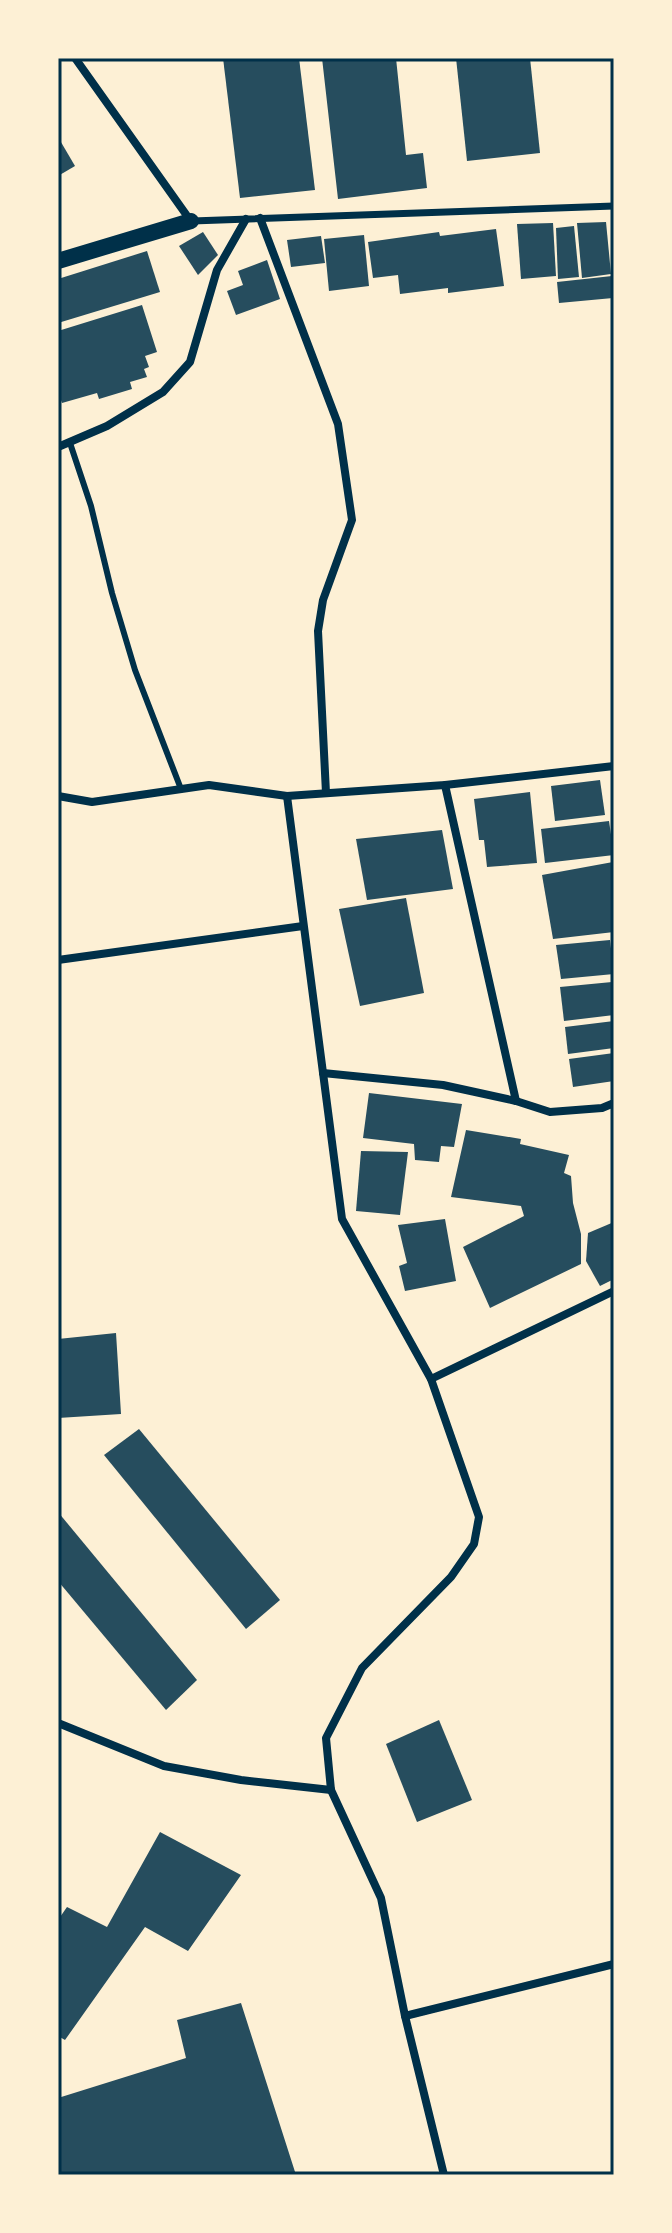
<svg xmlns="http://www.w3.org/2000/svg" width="672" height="2233" viewBox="0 0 672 2233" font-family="'Public Sans',sans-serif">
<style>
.building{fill:#264d5e}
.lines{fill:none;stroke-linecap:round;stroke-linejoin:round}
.service{stroke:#003049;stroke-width:6}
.pedestrian{stroke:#003049;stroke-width:7}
.minor{stroke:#003049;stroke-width:8}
.secondary{stroke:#003049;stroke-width:16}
.neatline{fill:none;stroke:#003049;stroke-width:3}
</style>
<rect width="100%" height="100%" fill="#fdf0d5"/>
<g class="building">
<path d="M223 58H299L315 190 240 198Z"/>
<path d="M322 58H396L406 155 423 153 427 188 338 199Z"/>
<path d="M456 58H530L540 153 467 161Z"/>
<path d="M58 137 75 166 58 176Z"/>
<path d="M606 222 611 274 582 278 577 223Z"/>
<path d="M553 223 556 276 521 279 517 224Z"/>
<path d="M574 226 579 277 558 279 556 228Z"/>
<path d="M496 229 504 286 448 293V288L400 294 398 275 373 278 368 242 439 232 440 236Z"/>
<path d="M203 232 218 255 198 275 179 246Z"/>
<path d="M364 235 369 286 329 291 324 239Z"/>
<path d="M321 236 325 263 291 267 287 240Z"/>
<path d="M147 251 160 292 58 323V279Z"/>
<path d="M267 260 280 299 236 315 227 291 243 285 238 271Z"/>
<path d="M612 276 613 298 559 303 557 282Z"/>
<path d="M142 305 157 352 145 356 149 367 144 369 147 377 130 382 132 389 99 399 97 393 62 403 58 392V331Z"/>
<path d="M600 780 605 815 555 821 551 786Z"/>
<path d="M530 792 537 863 487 867 484 840H479L474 799Z"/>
<path d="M609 821 614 855 545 863 541 829Z"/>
<path d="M442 830 453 889 367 900 356 839Z"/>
<path d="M613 862 614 932 553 939 542 875Z"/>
<path d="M406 898 424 993 360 1006 339 909Z"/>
<path d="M610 940 614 974 561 979 556 945Z"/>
<path d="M612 982 614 1015 564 1021 560 987Z"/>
<path d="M614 1021V1048L568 1054 565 1027Z"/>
<path d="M614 1053V1081L573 1087 569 1059Z"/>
<path d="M369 1093 462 1104 454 1147 441 1146 439 1162 415 1160 414 1144 363 1138Z"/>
<path d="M466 1130 521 1139 520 1144 569 1155 564 1173 571 1176 573 1203 581 1234V1264L490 1308 463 1247 524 1216 521 1206 451 1197Z"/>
<path d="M361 1151 408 1152 400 1215 356 1211Z"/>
<path d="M445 1219 456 1281 405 1291 399 1266 407 1263 398 1225Z"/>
<path d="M614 1222V1279L600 1286 586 1261 588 1233Z"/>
<path d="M116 1333 121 1414 58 1418V1339Z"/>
<path d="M139 1429 280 1600 246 1629 104 1455Z"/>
<path d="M58 1512 197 1680 166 1710 58 1581Z"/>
<path d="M439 1720 472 1800 417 1822 386 1744Z"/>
<path d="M160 1832 241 1875 188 1951 145 1927 65 2040 58 2036V1920L67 1907 107 1927Z"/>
<path d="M241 2003 296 2175H58V2140H60L58 2098 186 2058 177 2020Z"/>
</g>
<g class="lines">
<path class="service" d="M70 443 91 506 112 593 135 670 181 789"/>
<path class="pedestrian" d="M192 221 614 206"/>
<g class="minor">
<path d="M75 58 190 220"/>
<path d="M260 218 338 424 352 520 323 600 318 631 326 793"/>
<path d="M58 447 107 426 163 392 190 362 217 270 246 219"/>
<path d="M445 785 516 1101 550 1112 602 1108 614 1103"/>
<path d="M58 796 92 802 209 785 287 796 445 785 614 766"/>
<path d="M287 796 342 1219 431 1379 479 1517 474 1544 451 1577 362 1668 326 1738 331 1790 381 1898 405 2016 444 2175"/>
<path d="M58 960 303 926"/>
<path d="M323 1073 443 1085 516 1101"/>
<path d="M431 1379 614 1291"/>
<path d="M58 1723 164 1766 241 1780 331 1790"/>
<path d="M405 2016 614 1964"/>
</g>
<path class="secondary" d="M58 261 191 221"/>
</g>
<rect width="672" height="2233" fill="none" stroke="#fdf0d5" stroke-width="120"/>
<rect x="60" y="60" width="552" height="2113" class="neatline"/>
</svg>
